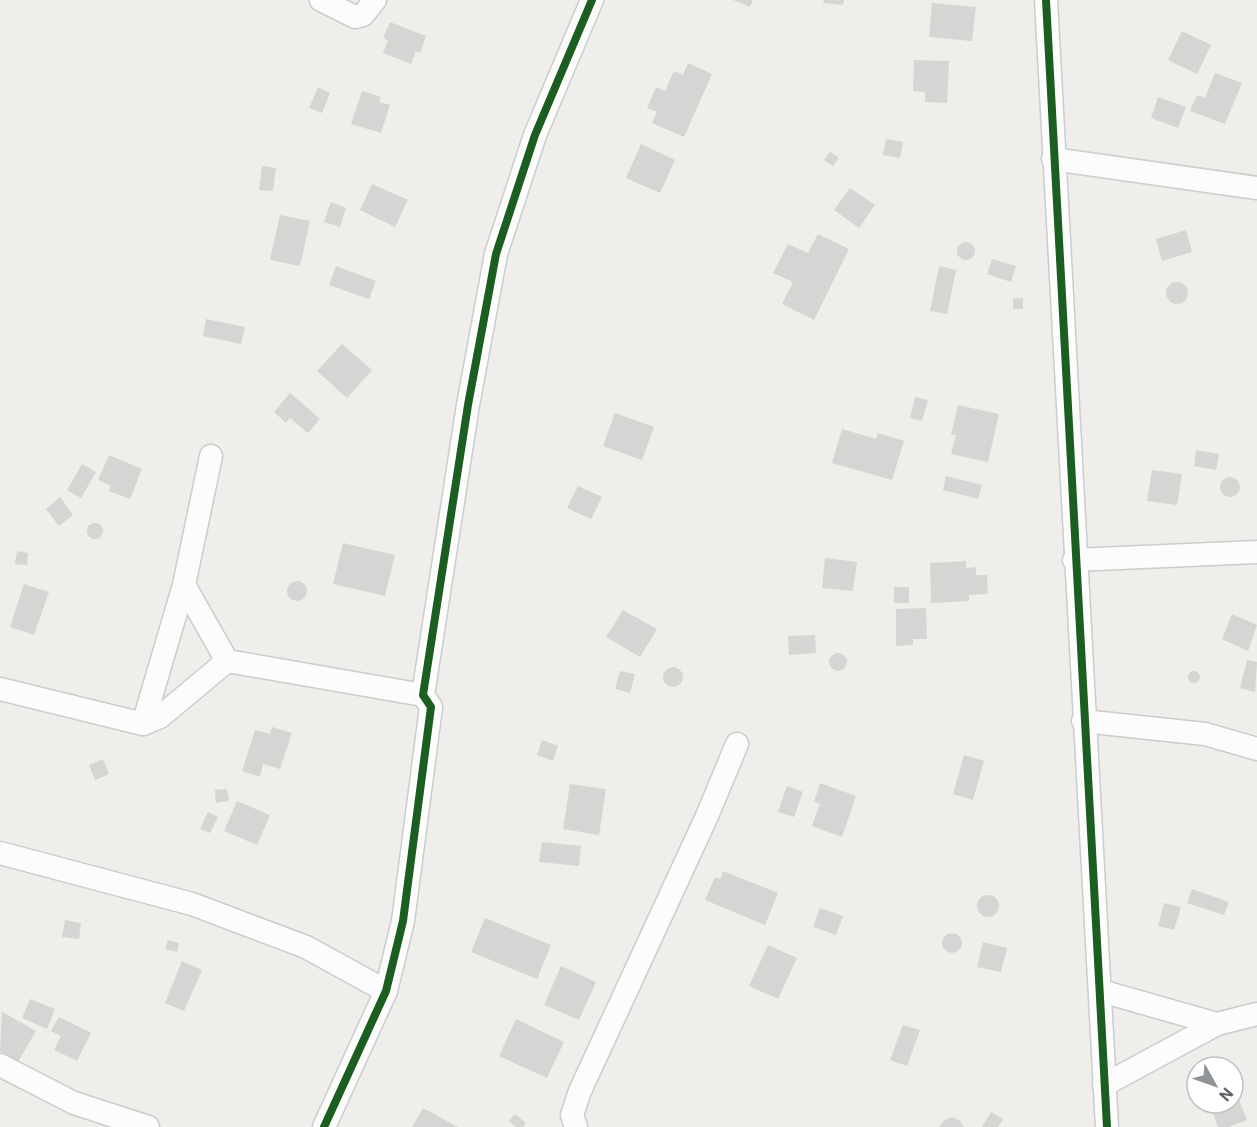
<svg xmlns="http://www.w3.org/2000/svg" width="1257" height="1127" viewBox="0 0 1257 1127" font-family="Roboto,sans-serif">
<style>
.building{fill:#d6d5d3}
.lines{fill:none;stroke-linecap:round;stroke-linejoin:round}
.minor-casing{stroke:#cbcccc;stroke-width:25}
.minor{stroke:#fdfcfc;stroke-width:22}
.cycleway-casing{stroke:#fff;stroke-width:11}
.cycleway{stroke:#1b5e20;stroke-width:8}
</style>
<rect width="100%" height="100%" fill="#efeeea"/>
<g class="building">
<path d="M733 0H753L750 7Z"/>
<path d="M824 0H844L843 5 823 3Z"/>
<path d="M932 3 976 7 972 41 929 37Z"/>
<path d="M390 22 426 36 420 53 416 51 411 64 383 53 388 40 383 38Z"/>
<path d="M1182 31 1211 45 1197 74 1168 60Z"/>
<path d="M914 60 949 61 947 103 925 102V92L913 91Z"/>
<path d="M688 63 712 74 684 137 652 123 657 112 647 108 656 87 665 91 674 71 683 75Z"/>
<path d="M1215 73 1242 83 1225 124 1190 111 1197 95 1205 98Z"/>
<path d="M318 87 330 93 322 113 309 108Z"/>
<path d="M362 91 381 97 379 102 390 105 381 133 351 124Z"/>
<path d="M1158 97 1186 107 1178 128 1151 118Z"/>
<path d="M886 139 903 142 900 158 883 155Z"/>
<path d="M641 144 675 160 660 193 626 178Z"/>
<path d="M830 152 839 158 833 166 824 160Z"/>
<path d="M262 166 276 168 273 191 259 190Z"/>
<path d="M372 184 408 200 395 227 360 210Z"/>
<path d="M850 188 875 205 859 228 834 210Z"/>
<path d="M331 202 346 208 340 227 324 222Z"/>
<path d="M280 215 310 221 300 266 270 260Z"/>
<path d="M1186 230 1192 252 1162 261 1156 239Z"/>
<path d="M818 234 849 249 814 320 782 304 793 282 773 273 788 244 808 253Z"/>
<circle cx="966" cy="251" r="9"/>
<path d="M992 259 1016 266 1011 282 987 274Z"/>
<path d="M336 266 376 281 369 299 329 285Z"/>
<path d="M939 266 956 270 947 314 930 311Z"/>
<circle cx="1177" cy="293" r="11"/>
<path d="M1023 298V309H1013V299Z"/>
<path d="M206 319 245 327 241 344 203 336Z"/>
<path d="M342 344 372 370 347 398 317 371Z"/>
<path d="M290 393 320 419 308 433 290 418 286 423 274 412Z"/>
<path d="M915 397 928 400 922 421 910 418Z"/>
<path d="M958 405 999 414 988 462 951 454 956 435H951Z"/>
<path d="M615 413 654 427 642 460 603 446Z"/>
<path d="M842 429 876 439 878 433 904 441 892 480 832 463Z"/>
<path d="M1196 450 1219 454 1216 470 1194 466Z"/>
<path d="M109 455 142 469 130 499 109 491 111 486 98 480Z"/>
<path d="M82 464 96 472 81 498 67 490Z"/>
<path d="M1152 470 1182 474 1177 505 1147 501Z"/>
<path d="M946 476 982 485 978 499 943 490Z"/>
<circle cx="1230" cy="487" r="10"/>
<path d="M578 486 602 497 591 519 567 508Z"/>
<path d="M60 497 73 515 59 526 46 509Z"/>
<circle cx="95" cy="531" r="8"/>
<path d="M343 543 395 555 385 596 333 584Z"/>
<path d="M17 551 28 553 27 565 15 564Z"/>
<path d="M825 558 857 562 853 591 822 588Z"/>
<path d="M966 561V568L976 567V575H987L988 594 969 595V601L931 603 930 563Z"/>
<circle cx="297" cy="591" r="10"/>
<path d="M24 584 49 592 34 635 10 627Z"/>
<rect x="894" y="587" width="15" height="16"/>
<path d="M926 608 927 639H913V645L896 646V609Z"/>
<path d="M623 610 657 629 640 657 606 637Z"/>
<path d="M1232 614 1257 625 1248 651 1222 639Z"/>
<path d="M815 635 816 653 789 655 788 636Z"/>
<circle cx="838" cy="662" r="9"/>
<path d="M1247 660 1257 662 1255 692 1240 688Z"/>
<circle cx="673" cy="677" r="10"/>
<circle cx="1194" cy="677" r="6"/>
<path d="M620 671 635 674 630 693 615 689Z"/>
<path d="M272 727 292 733 280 769 263 764 260 777 242 771 255 730 270 734Z"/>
<path d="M542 740 558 746 553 761 537 755Z"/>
<path d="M964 755 984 761 973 800 953 794Z"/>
<path d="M103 759 109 774 95 780 89 765Z"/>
<path d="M820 783 856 796 842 837 812 826 820 804 814 802Z"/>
<path d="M570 784 606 789 599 835 563 829Z"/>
<path d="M787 786 803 792 794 817 778 812Z"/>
<path d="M227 789 229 801 216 803 215 790Z"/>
<path d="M237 801 270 815 257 845 224 831Z"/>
<path d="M208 812 218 817 210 833 200 829Z"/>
<path d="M542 842 581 846 579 866 539 862Z"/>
<path d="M723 871 778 893 765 925 705 900 715 877 720 879Z"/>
<path d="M1192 889 1229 902 1224 915 1187 903Z"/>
<circle cx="988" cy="906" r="11"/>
<path d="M1164 903 1181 907 1174 930 1158 926Z"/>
<path d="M820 908 843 916 836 935 813 927Z"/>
<path d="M485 918 551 945 537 979 471 952Z"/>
<path d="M65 920 81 923 79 939 62 937Z"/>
<circle cx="952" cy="943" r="10"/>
<path d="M168 940 179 943 177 952 165 949Z"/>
<path d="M983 942 1007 948 1001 972 977 967Z"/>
<path d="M768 945 797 958 778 999 749 986Z"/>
<path d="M182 961 202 970 184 1011 165 1003Z"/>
<path d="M561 966 596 982 579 1020 544 1005Z"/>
<path d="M30 999 55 1009 47 1029 22 1018Z"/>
<path d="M2 1012 36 1031 18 1062 0 1051Z"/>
<path d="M59 1017 91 1033 77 1061 54 1050 61 1036 51 1031Z"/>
<path d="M516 1019 564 1042 547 1078 499 1056Z"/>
<path d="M903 1025 920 1030 907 1066 890 1060Z"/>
<path d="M1237 1095 1247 1120 1229 1127H1218L1210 1106 1233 1103V1096Z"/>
<path d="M423 1108 458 1127H412Z"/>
<path d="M991 1112 1003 1119 998 1127H982Z"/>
<path d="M515 1114 526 1123 523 1127H516L509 1121Z"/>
<path d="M952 1117 960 1121 964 1127H939L944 1120Z"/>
</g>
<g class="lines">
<defs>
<g id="minor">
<path d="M321 0 355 17 363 15 375 0"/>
<path d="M1046 0 1107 1127"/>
<path d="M1053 159 1257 188"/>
<path d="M1074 560 1257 552"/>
<path d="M184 585 227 661"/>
<path d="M0 689 143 724 160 717 227 661 423 695"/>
<path d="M1083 721 1205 734 1257 749"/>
<path d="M143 724 184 585 211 456"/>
<path d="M0 853 192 904 306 947 386 991"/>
<path d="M1101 991 1217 1024"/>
<path d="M0 1065 74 1103 148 1127"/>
<path d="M1104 1085 1217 1024 1257 1014"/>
<path d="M324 1127 386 991 403 921 431 707 423 695 468 405 496 254 535 135 592 0"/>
<path d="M576 1127 572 1115 580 1091 707 816 737 744"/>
</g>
</defs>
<use href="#minor" class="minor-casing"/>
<use href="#minor" class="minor"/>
<defs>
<g id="cycleway">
<path d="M1046 0 1107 1127"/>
<path d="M324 1127 386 991 403 921 431 707 423 695 468 405 496 254 535 135 592 0"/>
</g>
</defs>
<use href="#cycleway" class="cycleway-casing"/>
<use href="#cycleway" class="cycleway"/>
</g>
<g transform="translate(1215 1085) rotate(130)"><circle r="28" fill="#ffffff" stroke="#bfc1c3" stroke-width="1.5"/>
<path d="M0-4.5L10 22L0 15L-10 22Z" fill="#919496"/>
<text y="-9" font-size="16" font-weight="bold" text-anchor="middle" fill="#5f6368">N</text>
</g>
</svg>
